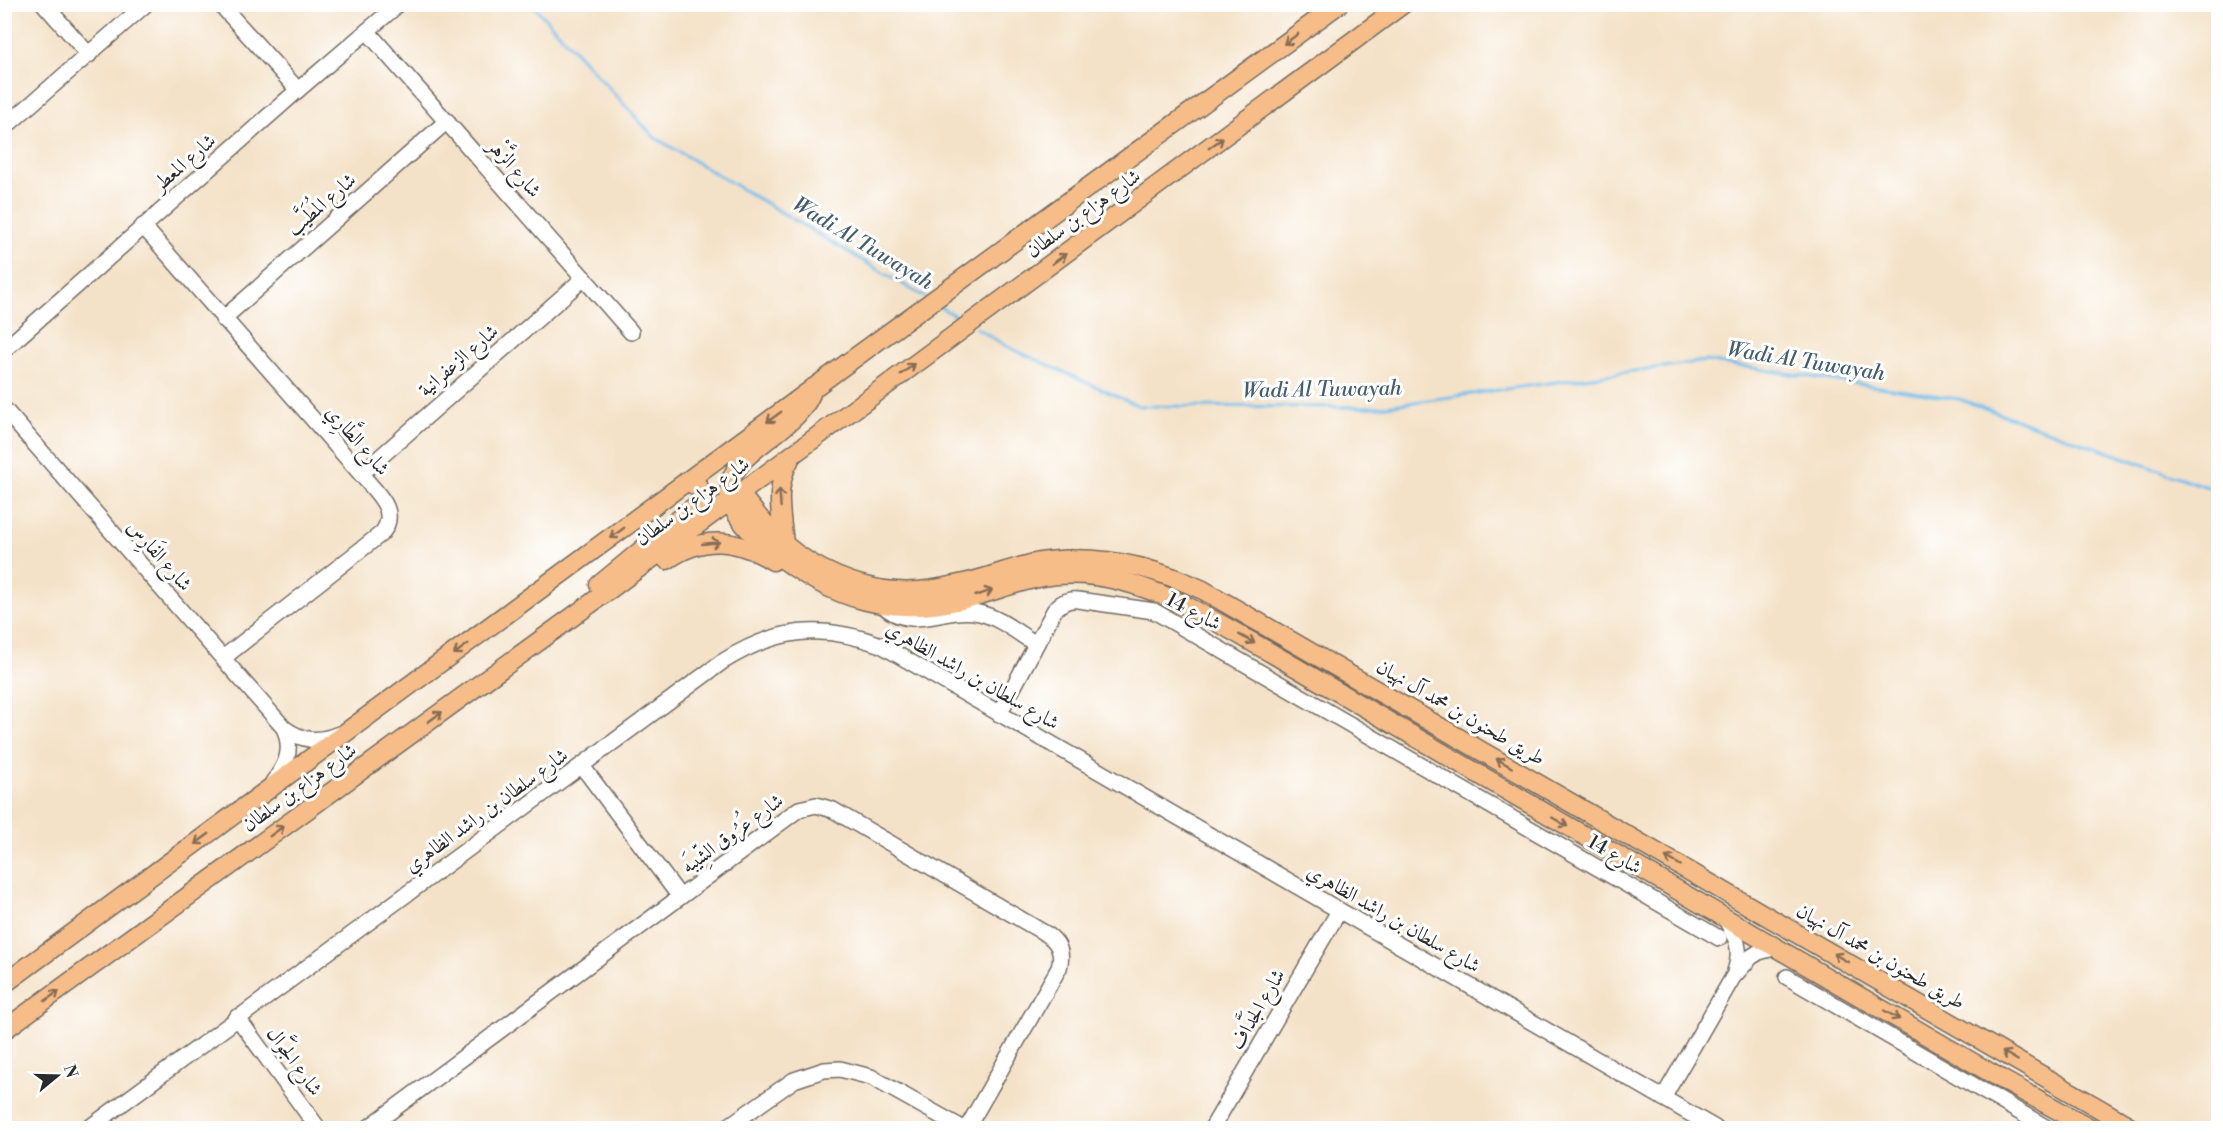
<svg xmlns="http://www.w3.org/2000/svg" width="2223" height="1133" viewBox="0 0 2223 1133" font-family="'Libre Bodoni',Amiri,serif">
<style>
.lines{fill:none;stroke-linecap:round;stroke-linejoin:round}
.stream{stroke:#73beec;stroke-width:3}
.minor-casing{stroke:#716b62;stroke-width:18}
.major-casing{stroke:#716b62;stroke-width:21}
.minor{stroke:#fff;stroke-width:15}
.major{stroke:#f7bd88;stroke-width:18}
.oneway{stroke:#876d55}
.labels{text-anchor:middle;stroke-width:6;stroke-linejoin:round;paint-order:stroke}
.street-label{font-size:20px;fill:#2b2b2b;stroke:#fff}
.water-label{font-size:21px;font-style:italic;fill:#445e6f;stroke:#fff}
</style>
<rect width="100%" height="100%" fill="#fff"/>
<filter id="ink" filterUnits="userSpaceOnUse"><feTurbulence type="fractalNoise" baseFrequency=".0167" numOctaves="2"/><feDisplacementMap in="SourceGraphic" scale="12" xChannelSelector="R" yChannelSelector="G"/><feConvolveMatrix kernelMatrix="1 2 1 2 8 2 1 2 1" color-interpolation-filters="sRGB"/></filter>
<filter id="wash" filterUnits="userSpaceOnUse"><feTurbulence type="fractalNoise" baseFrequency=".008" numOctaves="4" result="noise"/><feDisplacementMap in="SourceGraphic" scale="24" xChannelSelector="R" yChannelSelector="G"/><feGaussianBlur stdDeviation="1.35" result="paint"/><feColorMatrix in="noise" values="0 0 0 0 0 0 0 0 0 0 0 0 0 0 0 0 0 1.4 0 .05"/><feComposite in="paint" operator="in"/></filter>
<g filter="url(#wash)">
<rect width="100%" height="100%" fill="#f4e2c8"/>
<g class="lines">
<g class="stream">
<path d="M532 4 654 137 926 298"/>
<path d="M937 305 962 320"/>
<path d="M976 328 1006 346 1139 406 1379 407 1705 361 1959 399 2218 491"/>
</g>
</g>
</g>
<g filter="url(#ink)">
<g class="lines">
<defs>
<g id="minor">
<path d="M44 4 89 55"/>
<path d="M220 4 298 90"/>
<path d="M367 31 631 332"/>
<path d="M4 128 146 4"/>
<path d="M143 226 361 474C375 492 400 510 382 533L223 658"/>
<path d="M223 319 447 121"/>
<path d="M4 350 298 90 394 8"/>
<path d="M4 409 284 728C302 741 318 743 339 734"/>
<path d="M361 474 584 278"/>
<path d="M882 604C910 634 946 605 979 613 999 617 1019 634 1036 644"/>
<path d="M999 714 1054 611C1060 603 1068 599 1078 600L1154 611 1719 938"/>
<path d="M582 766 680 897"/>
<path d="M273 782C287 765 293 749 284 728"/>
<path d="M1725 918C1736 937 1743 949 1735 971"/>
<path d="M1787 977 2047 1128"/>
<path d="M237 1017 318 1128"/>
<path d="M1663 1098 1733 977 1751 957 1759 952 1777 947"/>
<path d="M89 1128 722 662C776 628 821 623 881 645L1715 1128"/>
<path d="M368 1128 799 809 816 805 833 810 1048 935C1060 944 1063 954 1059 968L967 1128"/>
<path d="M726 1128 794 1080 824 1070 840 1069 871 1077 962 1128"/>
<path d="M1212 1128 1339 911"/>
</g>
<g id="major">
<path d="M813 388C801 432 731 448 729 490 728 512 754 536 769 548 832 601 895 620 976 596 1020 583 1046 570 1095 576 1161 585 1216 622 1273 654L2008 1083 2090 1128"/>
<path d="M733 485C749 505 765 527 784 544 813 569 857 589 896 591 919 593 942 588 964 583 993 577 1019 564 1048 561 1102 554 1154 567 1203 590L2133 1128"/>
<path d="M784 544C781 512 774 488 790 459"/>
<path d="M667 560C704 534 737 539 773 561"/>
<path d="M599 585 700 502 702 493 698 486 686 482"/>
<path d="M4 984 838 370 1339 4"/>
<path d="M4 1030 586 607 1403 4"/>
</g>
</defs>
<use href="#minor" class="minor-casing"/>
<use href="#major" class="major-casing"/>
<use href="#minor" class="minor"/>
<use href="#major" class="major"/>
</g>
<defs><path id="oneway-shaft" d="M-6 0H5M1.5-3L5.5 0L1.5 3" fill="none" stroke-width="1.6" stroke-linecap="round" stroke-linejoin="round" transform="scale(1.5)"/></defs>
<g class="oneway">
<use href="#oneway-shaft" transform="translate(1291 39) rotate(144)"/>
<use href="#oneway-shaft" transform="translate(1216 143) rotate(-36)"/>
<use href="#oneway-shaft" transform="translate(1059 259) rotate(-36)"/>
<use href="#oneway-shaft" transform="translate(908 369) rotate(-36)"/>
<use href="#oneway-shaft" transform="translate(774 417) rotate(144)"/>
<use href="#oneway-shaft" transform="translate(780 498) rotate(-94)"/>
<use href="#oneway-shaft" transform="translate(617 533) rotate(144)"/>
<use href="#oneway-shaft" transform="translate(711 543) rotate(-6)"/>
<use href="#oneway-shaft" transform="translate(984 593) rotate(-19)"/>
<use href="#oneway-shaft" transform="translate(1247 639) rotate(29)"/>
<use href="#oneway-shaft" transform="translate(461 649) rotate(144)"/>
<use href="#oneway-shaft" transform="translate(435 717) rotate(-36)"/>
<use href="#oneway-shaft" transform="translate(1504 763) rotate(-150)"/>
<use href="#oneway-shaft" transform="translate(1560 822) rotate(30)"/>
<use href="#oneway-shaft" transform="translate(277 831) rotate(-36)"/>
<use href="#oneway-shaft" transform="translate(202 839) rotate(144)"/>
<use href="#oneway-shaft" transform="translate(1673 861) rotate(-150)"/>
<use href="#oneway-shaft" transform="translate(1841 958) rotate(-150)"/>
<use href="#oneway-shaft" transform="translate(52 996) rotate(-36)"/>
<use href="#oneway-shaft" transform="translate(1892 1015) rotate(30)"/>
<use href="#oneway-shaft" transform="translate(2010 1056) rotate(-150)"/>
</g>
</g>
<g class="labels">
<g class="street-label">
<text transform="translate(184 162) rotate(-41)" y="7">شارع المعطر</text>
<text transform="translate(515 168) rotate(49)" y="7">شارع الزَّهْر</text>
<text transform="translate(321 204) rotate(-41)" y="7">شارع المُطَيَّب</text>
<text transform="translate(1083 213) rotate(-36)" y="7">شارع هزاع بن سلطان</text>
<text transform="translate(458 360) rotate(-41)" y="7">شارع الزعفرانية</text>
<text transform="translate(358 440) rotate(49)" y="7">شارع الطَّارِي</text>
<text transform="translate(692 501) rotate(-36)" y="7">شارع هزاع بن سلطان</text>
<text transform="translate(160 555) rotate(49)" y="7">شارع الفَارِس</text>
<text transform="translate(1194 611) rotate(28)" y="7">شارع 14</text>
<text transform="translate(973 675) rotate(30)" y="7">شارع سلطان بن راشد الظاهري</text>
<text transform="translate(1461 712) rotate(30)" y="7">طريق طحنون بن محمد آل نهيان</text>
<text transform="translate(299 787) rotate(-36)" y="7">شارع هزاع بن سلطان</text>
<text transform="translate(486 810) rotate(-36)" y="7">شارع سلطان بن راشد الظاهري</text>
<text transform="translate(732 833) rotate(-36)" y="7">شارع عُرُوق الشِّيبَه</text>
<text transform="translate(1615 854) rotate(30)" y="7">شارع 14</text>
<text transform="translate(1394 918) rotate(30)" y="7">شارع سلطان بن راشد الظاهري</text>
<text transform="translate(1881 956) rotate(30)" y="7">طريق طحنون بن محمد آل نهيان</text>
<text transform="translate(1257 1009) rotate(-60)" y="7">شارع الجَدَّاف</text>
<text transform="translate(295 1061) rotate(54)" y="7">شارع الجَوَّال</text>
</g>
<g class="water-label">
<text transform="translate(863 243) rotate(31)" y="7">Wadi Al Tuwayah</text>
<text transform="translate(1806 361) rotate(9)" y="7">Wadi Al Tuwayah</text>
<text transform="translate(1322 389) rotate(-1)" y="7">Wadi Al Tuwayah</text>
</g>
</g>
<rect width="2223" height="1133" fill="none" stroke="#fff" stroke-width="24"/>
<g transform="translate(57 1076) rotate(71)" stroke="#ffffff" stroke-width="4.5" paint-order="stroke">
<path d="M0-4.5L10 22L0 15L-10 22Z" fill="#2b2b2b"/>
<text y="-9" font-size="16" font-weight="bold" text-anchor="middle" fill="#2b2b2b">N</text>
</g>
</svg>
